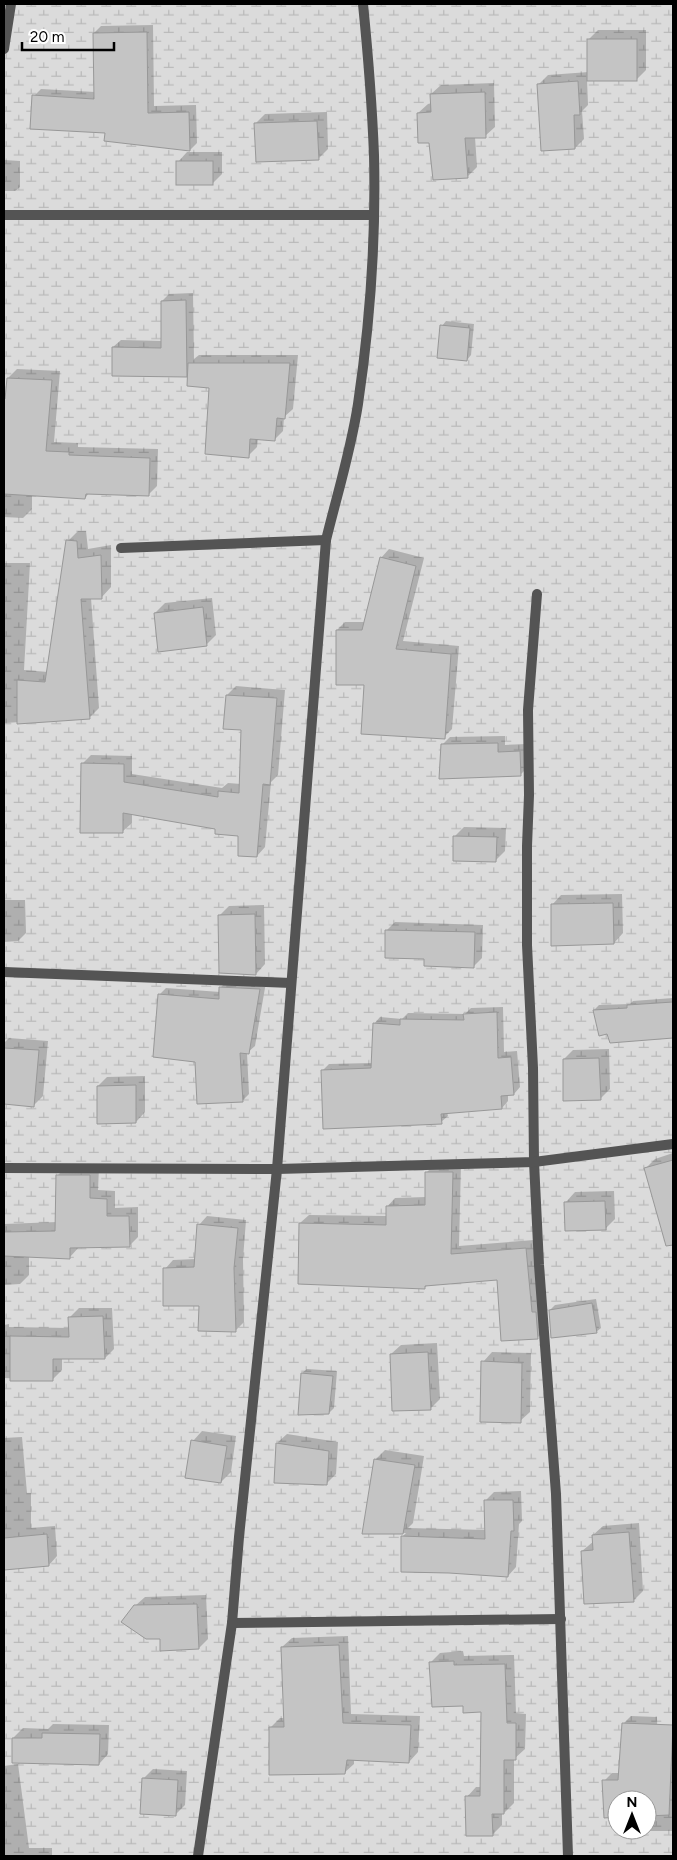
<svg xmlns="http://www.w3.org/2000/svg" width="677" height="1860" viewBox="0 0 677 1860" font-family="Figtree,sans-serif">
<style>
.wetland{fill:url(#wetland-marsh);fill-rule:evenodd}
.shadow{fill:#0003}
.building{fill:#c4c4c4;stroke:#989898}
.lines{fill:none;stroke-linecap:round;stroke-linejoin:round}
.street{stroke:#545454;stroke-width:10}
</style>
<defs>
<pattern id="wetland-marsh" width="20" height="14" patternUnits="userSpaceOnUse" patternTransform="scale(1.25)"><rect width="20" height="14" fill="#dbdbdb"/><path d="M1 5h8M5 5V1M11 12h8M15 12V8" fill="none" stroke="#bababa"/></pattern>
</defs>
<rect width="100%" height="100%" fill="#fff"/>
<path class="wetland" d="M4 4H673V1856H4ZM617 1800H647V1830H617Z"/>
<g class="shadow">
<path d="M153 25 154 106 196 105 197 143 190 150 107 132 34 96 41 89 95 92 94 33 101 26Z"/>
<path d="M598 30H646V70L637 79H587L588 105 582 111 584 139 575 148 538 85 548 75 589 72 588 40Z"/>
<path d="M494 83 495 127 485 136 475 137 477 167 467 177 431 142 418 113 428 104 432 103 431 94 441 85Z"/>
<path d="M327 112 328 149 318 159 255 124 265 114Z"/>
<path d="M187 152H222V174L212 184 178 162Z"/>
<path d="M4 160 20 161V187L15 191H4Z"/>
<path d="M193 293 194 359 199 355H298L293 409 284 417 283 431 274 440 258 438 257 447 248 456 210 386 189 374 187 376 113 347 121 340 162 341V301L169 294Z"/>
<path d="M446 321 474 324 471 355 467 360 442 326Z"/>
<path d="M17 369 60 371 54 442 78 443V447L158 449 157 486 148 495 89 493 85 498 32 495V509L23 518 4 517V395L7 392 8 378Z"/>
<path d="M78 531H86L88 549 111 545V587L101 598H91L99 708 89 718 4 723V563H30L24 670 48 672 68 541Z"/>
<path d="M389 549 424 558 403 641 459 646 452 729 444 737 365 684 337 630 345 622H366L381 558Z"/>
<path d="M212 598 216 635 206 645 155 613 165 603Z"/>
<path d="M236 686 285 690 278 775 271 782 265 847 257 856 239 834 216 828 132 813V823L123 831 82 764 91 755 132 756V774L222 788 228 783 241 784 242 729 227 695Z"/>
<path d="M505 736V745L527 744 528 767 521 774 442 745 450 737Z"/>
<path d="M464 827 506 828 505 851 496 860 454 837Z"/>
<path d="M622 894 623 933 614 943 552 905 561 895Z"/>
<path d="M4 900H25L26 933 18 941 4 942Z"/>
<path d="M264 905 265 964 256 974 219 916 229 906Z"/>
<path d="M395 922 483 925 482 958 474 966 425 958 387 930Z"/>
<path d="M227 981 266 982 255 1046 247 1053 249 1094 242 1101 197 1061 159 995 166 988 220 992V988Z"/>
<path d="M673 998V1037L611 1042 608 1033 594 1010 599 1005 630 1004 633 1001Z"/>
<path d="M503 1007 504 1052 517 1051 520 1087 514 1094H508V1101L502 1108 447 1112 448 1116 441 1122 322 1071 329 1064 372 1063 374 1024 380 1017 402 1019 408 1013 465 1014 471 1008Z"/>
<path d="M9 1038 48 1041 43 1096 34 1105 4 1103V1043Z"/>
<path d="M609 1049 610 1089 600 1099 564 1059 573 1050Z"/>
<path d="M145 1076V1112L136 1122 98 1086 107 1077Z"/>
<path d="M673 1153V1225L662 1228 646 1168 655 1159Z"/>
<path d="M435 1164H461L459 1246 534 1240 546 1329 537 1338 498 1278 428 1285 424 1288 300 1223 309 1215 387 1216V1207L395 1198 426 1197V1173Z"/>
<path d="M66 1167H99L98 1190 115 1191V1208L138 1207V1237L129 1246 79 1247 70 1257 29 1256V1275L20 1284 4 1285V1224L57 1222V1176Z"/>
<path d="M614 1191 615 1219 605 1229 566 1202 575 1192Z"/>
<path d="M207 1216 246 1220 243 1259 244 1322 235 1331 200 1304 165 1269 173 1260 196 1259 199 1225Z"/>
<path d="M596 1299 601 1328 596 1332 550 1310 555 1305Z"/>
<path d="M79 1308H112L114 1349 105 1358H62V1370L52 1380 4 1378V1325L9 1324V1327L70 1328V1317Z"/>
<path d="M437 1343 440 1399 430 1409 391 1354 401 1345Z"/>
<path d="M492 1352 531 1353 530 1412 520 1421 483 1362Z"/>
<path d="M307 1369 337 1371 334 1408 329 1413 302 1373Z"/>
<path d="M202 1431 236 1436 231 1472 221 1482 193 1441Z"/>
<path d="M287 1434 338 1442 336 1474 326 1484 275 1482 277 1443Z"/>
<path d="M22 1437 27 1493H31V1528L55 1526 57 1556 49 1565 4 1569V1438Z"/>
<path d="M385 1450 424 1456 413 1523 408 1528 486 1530 485 1501 494 1492 521 1491 522 1521 519 1524 516 1567 508 1576 402 1537 406 1533H364L376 1459Z"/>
<path d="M639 1523 643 1591 633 1601 582 1551 594 1541 593 1535 603 1526Z"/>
<path d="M206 1595 208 1639 199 1648 161 1637 135 1606 145 1597Z"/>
<path d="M348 1636 351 1714 420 1716 418 1752 409 1762 354 1759V1764L344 1773 270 1728 280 1718H285L282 1647 292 1638Z"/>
<path d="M463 1651 464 1656 514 1655 516 1713 526 1714 525 1749 514 1759V1803L504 1813H502V1825L492 1835 467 1797 476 1787H481L482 1711 464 1704 430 1663 440 1653Z"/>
<path d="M631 1716 657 1717 658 1759H673V1831H649L647 1800H617V1816L604 1781 612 1773H620L623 1724Z"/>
<path d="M53 1724 109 1725 108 1754 99 1764 13 1738 23 1728 48 1729Z"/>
<path d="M18 1764 29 1848H52V1856H4V1766Z"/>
<path d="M153 1769 187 1771 185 1805 175 1815 143 1779Z"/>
</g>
<g class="building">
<path d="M147 32 148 113 189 112 190 151 104 141 105 133 30 129 32 95 94 99 93 33Z"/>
<rect x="587" y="39" width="50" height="42"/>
<path d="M578 81 580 115H574L575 149 541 151 537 84Z"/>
<path d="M485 92 486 138H465L468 178 433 180 429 143H418L417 113 431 112 430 94Z"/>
<path d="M317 121 319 160 256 162 254 123Z"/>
<rect x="176" y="161" width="37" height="24"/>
<path d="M186 300 187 377 112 376V347L161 348V301Z"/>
<path d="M440 325 470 328 467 361 437 358Z"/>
<path d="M188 363H290L285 419 277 418 275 441 250 439 249 458 205 454 209 388 187 386Z"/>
<path d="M7 378 52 380 46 451 69 452V455L150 458 149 496 86 494 85 499 4 494V399H5Z"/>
<path d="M66 540 77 541 78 558 101 555 102 599H81L90 719 17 724V680L45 682Z"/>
<path d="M380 557 416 566 396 649 451 654 445 739 361 734 364 685H336V630H362Z"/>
<path d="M203 607 207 646 158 652 154 613Z"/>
<path d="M226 695 277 698 270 785 263 784 257 857 238 856V836L215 834V829L123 813V833H80L81 763 124 764V782L218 797V791L239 793 241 730 223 729Z"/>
<path d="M498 743V752L520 751 521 776 439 779 441 744Z"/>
<path d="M453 836 497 837 496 862 453 861Z"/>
<path d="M613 903 614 944 551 946V904Z"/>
<path d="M255 914 256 975 219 973 218 915Z"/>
<path d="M385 930 475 932 474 968 424 966V959L385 958Z"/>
<path d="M219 987 260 989 249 1054 240 1053 243 1102 197 1104 195 1062 153 1057 158 994 219 999Z"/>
<path d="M673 1002V1038L610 1043 607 1034 599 1036 593 1010 627 1008V1005Z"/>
<path d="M497 1012 498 1058 511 1057 514 1095 501 1096 502 1109 441 1114 442 1124 323 1129 321 1070 371 1068 373 1023 400 1025V1019L464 1020 463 1014Z"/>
<path d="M4 1048 39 1050 34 1107 4 1104Z"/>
<path d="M599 1058 601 1100 563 1101V1059Z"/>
<path d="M136 1085V1123L97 1124V1086Z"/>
<path d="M673 1160V1245L666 1246 644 1168Z"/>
<path d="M425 1172H453L451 1254 526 1248 532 1312H536L538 1339 501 1341 497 1280 425 1286V1289L298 1284 299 1223 386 1225V1206L425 1205Z"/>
<path d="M56 1175H90V1198L107 1199V1216H129L130 1247 70 1248V1259L4 1256V1232L55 1231Z"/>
<path d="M605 1201 606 1230 565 1231 564 1202Z"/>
<path d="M197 1224 238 1228 234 1268 236 1332 198 1331 199 1306H163V1268L194 1267Z"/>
<path d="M592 1303 597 1333 551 1338 549 1310Z"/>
<path d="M103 1316 105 1359H53V1381H10V1336L69 1337 68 1317Z"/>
<path d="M428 1352 431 1410 392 1411 390 1354Z"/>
<path d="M481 1361 522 1363 521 1423 480 1422Z"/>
<path d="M301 1373 333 1376 329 1414 298 1415Z"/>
<path d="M191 1440 227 1446 221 1483 185 1478Z"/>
<path d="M276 1443 329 1451 327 1485 274 1483Z"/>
<path d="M374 1459 415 1465 403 1534H362Z"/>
<path d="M484 1500H513L514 1531H511L508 1577 449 1573 401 1572V1536L485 1539Z"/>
<path d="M629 1532 634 1602 584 1604 581 1551 593 1550 592 1535Z"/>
<path d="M47 1534 49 1566 4 1570V1538Z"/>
<path d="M197 1604 199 1649 160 1651V1639H146L121 1622 134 1605Z"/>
<path d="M339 1645 343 1723 411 1725 409 1763 347 1760 345 1774 269 1775V1727H284L281 1647Z"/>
<path d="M454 1661V1665L505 1664 507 1723H516V1760H504V1814H492L493 1836H466L465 1796H480L481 1712 463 1713V1706L432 1707 429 1662Z"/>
<path d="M622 1723 673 1725 669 1815 647 1816V1800H617V1817L604 1818 602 1780H618Z"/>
<path d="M42 1733 100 1734 99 1765 12 1763V1738H42Z"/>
<path d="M142 1778 178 1780 176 1816 140 1814Z"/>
</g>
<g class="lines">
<g class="street">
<path d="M4 49 11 4"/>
<path d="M4 215H374"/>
<path d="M121 548 326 540"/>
<path d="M537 594 528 710 529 795 527 846V945L533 1068 534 1162 539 1265 556 1494 568 1856"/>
<path d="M4 972 291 983"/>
<path d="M4 1168 277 1169 534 1162 673 1144"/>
<path d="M232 1623 561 1619"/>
<path d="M198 1856 232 1623 239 1537 277 1169 326 540C337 495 351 450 358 404 370 323 376 237 374 155 372 104 368 54 363 4"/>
</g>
</g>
<rect width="677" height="1860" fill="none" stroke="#000000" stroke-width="10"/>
<g transform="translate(632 1815)"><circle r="24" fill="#ffffff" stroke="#999999"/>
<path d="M0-4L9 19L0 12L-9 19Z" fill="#000000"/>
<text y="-8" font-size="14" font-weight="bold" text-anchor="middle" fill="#000000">N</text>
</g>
<path d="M22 42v8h92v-8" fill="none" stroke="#000000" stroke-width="2.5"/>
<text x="30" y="42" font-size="15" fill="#000000" stroke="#ffffff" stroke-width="4" paint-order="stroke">20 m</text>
</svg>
